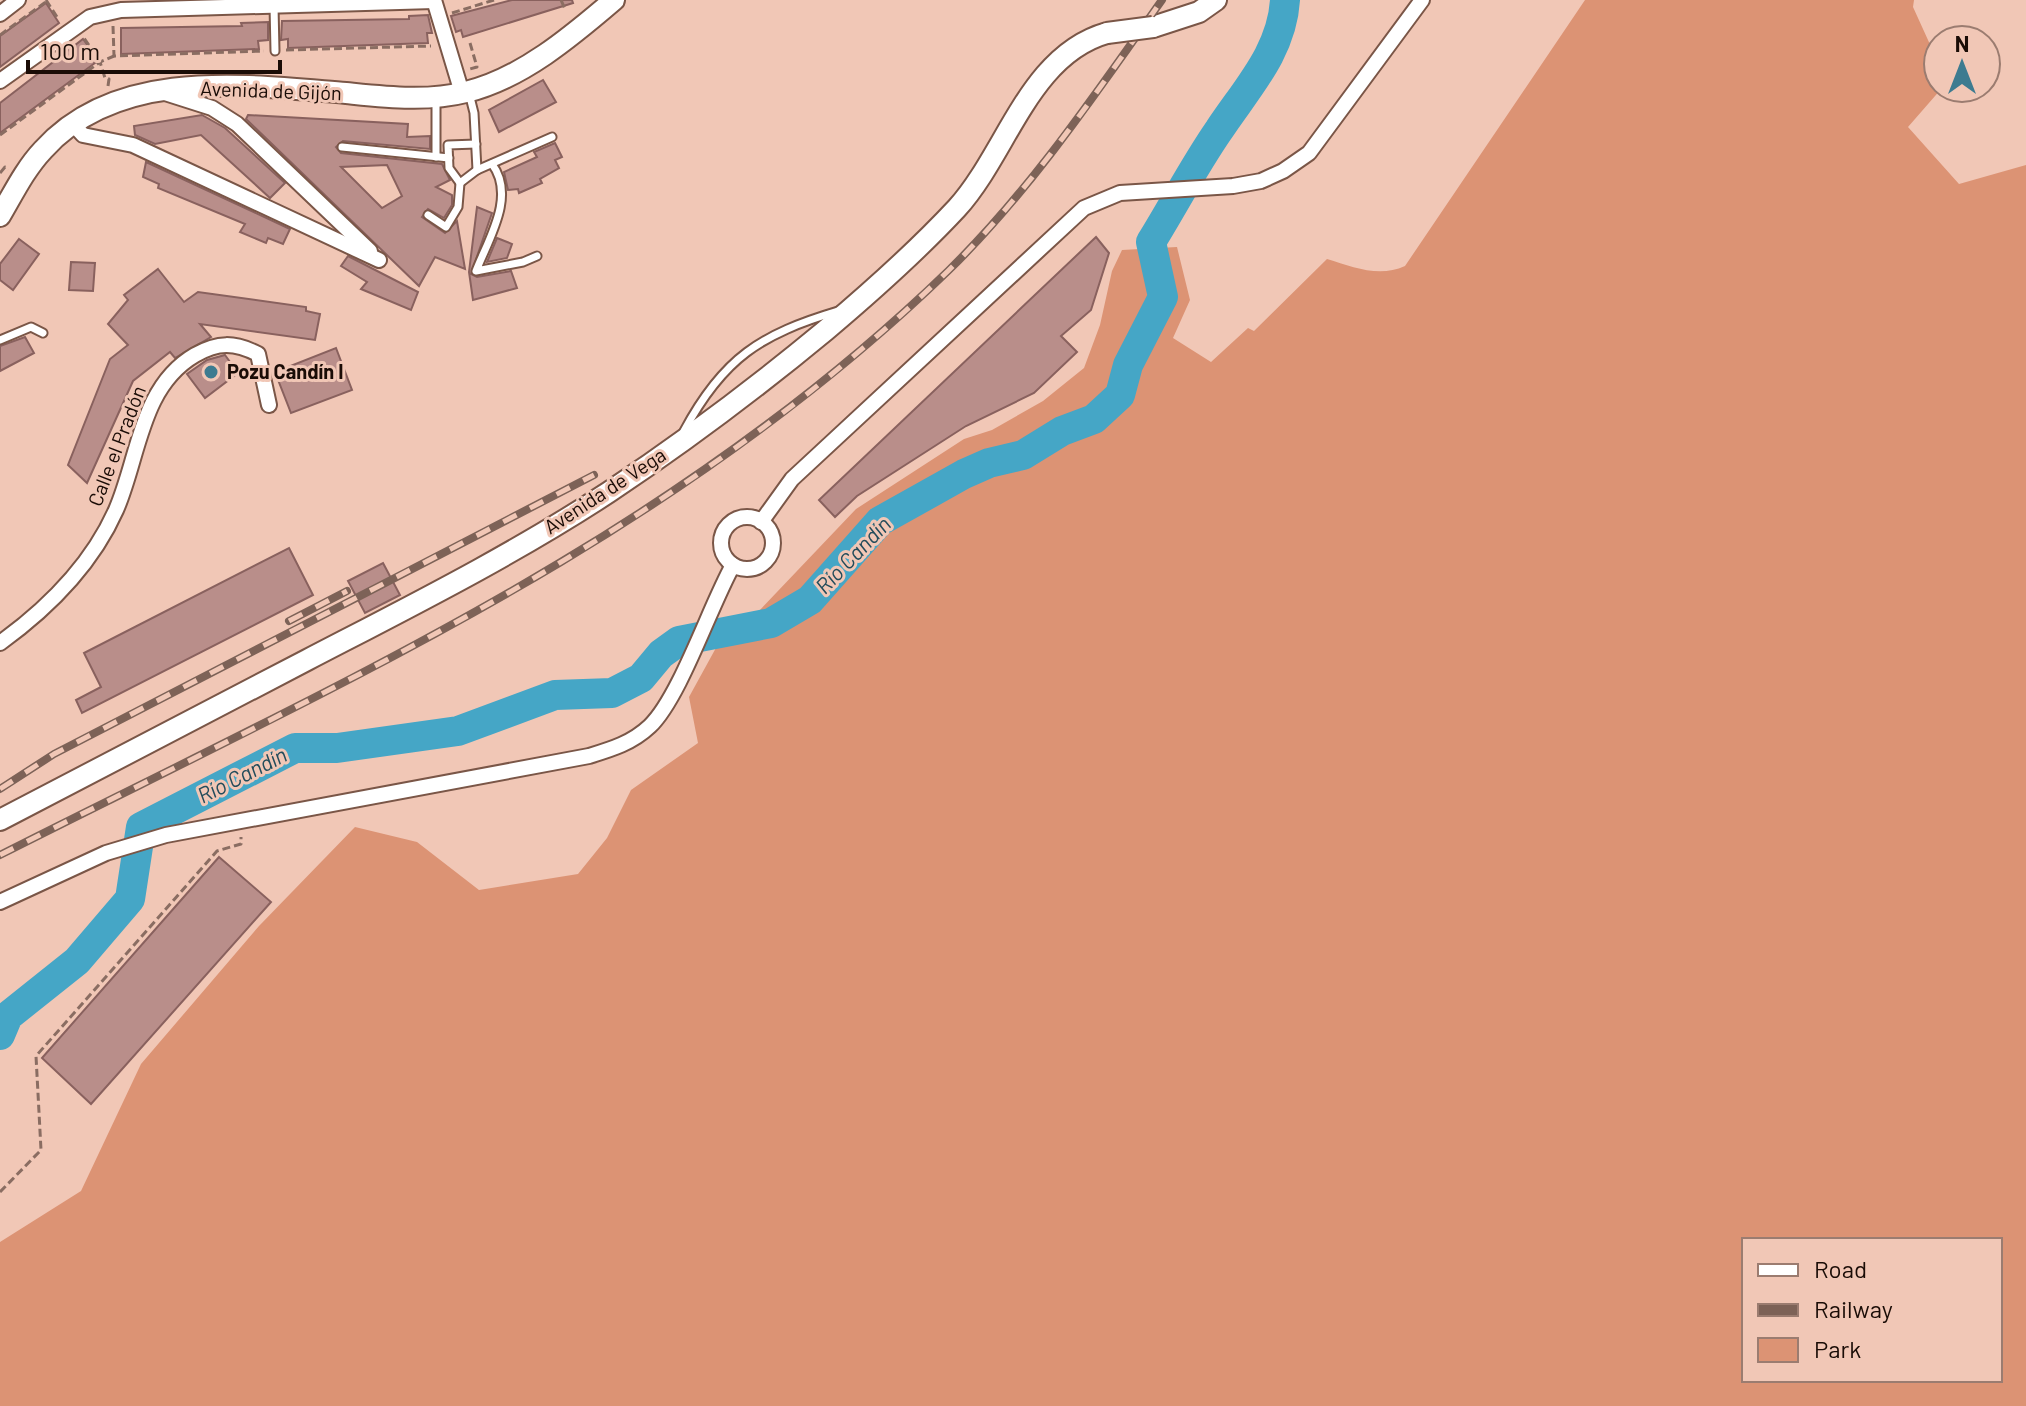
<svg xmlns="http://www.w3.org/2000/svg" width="2026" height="1406" viewBox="0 0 2026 1406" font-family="Barlow,sans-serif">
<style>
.green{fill:#dc9374;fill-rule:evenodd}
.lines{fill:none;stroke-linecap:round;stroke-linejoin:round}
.river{stroke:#45a6c6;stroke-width:30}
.building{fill:#b98e8a;stroke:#89615e;stroke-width:2;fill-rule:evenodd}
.lane-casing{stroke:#7a5647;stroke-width:11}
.street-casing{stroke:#7a5647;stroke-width:18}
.secondary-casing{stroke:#7a5647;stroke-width:24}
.path{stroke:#8a6d62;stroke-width:3;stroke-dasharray:8 4;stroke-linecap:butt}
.lane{stroke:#fff;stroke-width:7}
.street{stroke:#fff;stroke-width:14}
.secondary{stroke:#fff;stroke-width:20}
.rail-casing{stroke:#7d6257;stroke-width:8}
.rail{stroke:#f1c7b6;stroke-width:5;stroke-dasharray:15;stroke-linecap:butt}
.secondary-bridge-casing{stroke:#7a5647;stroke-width:24;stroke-linecap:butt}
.secondary-bridge{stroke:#fff;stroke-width:20}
.poi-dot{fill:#3d7b90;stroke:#f1c7b6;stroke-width:3}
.labels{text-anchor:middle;stroke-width:6;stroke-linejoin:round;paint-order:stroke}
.street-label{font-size:20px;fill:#1a0c06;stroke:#f1c7b6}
.poi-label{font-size:20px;font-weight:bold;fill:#1a0c06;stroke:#f1c7b6;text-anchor:start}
.water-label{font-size:22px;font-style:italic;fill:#234c5b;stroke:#f1c7b6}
</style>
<rect width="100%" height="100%" fill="#f1c7b6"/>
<path class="green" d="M1585 0H1914L1913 7 1938 62V88H1942L1908 127 1959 184 2026 165V1406H0V1242L81 1191 141 1064 259 926 355 827 417 842 479 890 578 874 607 838 631 790 698 743 689 697 717 646 758 612 856 509 964 439 992 430 1043 401 1084 368 1100 325 1112 271 1122 250 1177 247 1190 300 1173 338 1211 362 1248 328 1254 331 1327 259C1353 267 1379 278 1405 266ZM1744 1240H2000V1380H1744Z"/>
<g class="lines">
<path class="river" d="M0 1035 8 1016 77 961 130 899 141 827 295 748H337L458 731 555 695 612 693 641 678 661 654 679 641 771 623 810 600 880 521 964 474 989 463 1023 455 1062 431 1094 419 1120 395 1128 365 1163 297 1151 242C1174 205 1194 166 1219 130 1246 89 1282 52 1285 0"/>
</g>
<g class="building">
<path d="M512 0H572L573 3 463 37 461 30 456 32 451 16Z"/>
<path d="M46 3 59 23 0 67V36Z"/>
<path d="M428 15 432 33H427L428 43 288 48V39L281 40 282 21 409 19V16Z"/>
<path d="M268 22V40L258 41 259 49 121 54V28L242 26 241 23Z"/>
<path d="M83 39 94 54 90 58 95 63 0 133V103Z"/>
<path d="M543 80 556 102 499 132 489 110Z"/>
<path d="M202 115 225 128 285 183 270 198 201 135 155 144 135 135 134 126Z"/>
<path d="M248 115 408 124 407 137 430 136V149L343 141 336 147 341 153 442 164 450 180 436 187 452 195V205L444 218 428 209 422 217 445 233 457 221 465 269 435 257 419 286 246 119ZM387 165 402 196 382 208 341 167Z"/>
<path d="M555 143 562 157 555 160 559 168 540 179 542 183 519 193 518 189 508 190 504 172 537 157 534 152Z"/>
<path d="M146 162 290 229 283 244 268 238 266 243 240 232 245 224 158 188 159 184 143 177Z"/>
<path d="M477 207 492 213 471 274 477 277 511 271 517 288 473 300 469 272Z"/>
<path d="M1096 237 1109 253 1091 310 1061 336 1077 352 1034 393 966 426 857 496 835 517 819 500Z"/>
<path d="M497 238 512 244 507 258 487 262Z"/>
<path d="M19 239 39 254 13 290 0 280V264Z"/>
<path d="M348 256 418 292 411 310 361 289 367 282 341 266Z"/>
<path d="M71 262 95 263 93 291 69 290Z"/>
<path d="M158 269 184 302 198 292 306 307V311L320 314 315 340 200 324 211 337 175 358 170 352 133 381 87 483 68 465 110 359 128 345 108 324 128 300 124 295Z"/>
<path d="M25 337 34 353 0 371V346Z"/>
<path d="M336 348 352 390 291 413 275 372Z"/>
<path d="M225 355 238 373 205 398 187 374 207 360Z"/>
<path d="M289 548 313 595 82 713 76 700 101 687 84 653Z"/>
<path d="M383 563 400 595 365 613 348 581Z"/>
<path d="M219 857 271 902 91 1104 42 1058Z"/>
</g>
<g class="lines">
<defs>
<g id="lane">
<path d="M274 6 275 51"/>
<path d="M469 93 474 113 477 170"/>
<path d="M436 100V157"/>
<path d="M476 144 448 145 449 168 460 183 477 170 552 137"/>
<path d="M342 147 449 158"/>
<path d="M492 164C516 196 489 238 476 271L523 262 537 256"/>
<path d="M428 215 446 227 458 207 460 183"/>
<path d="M0 340 31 327 43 333"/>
<path d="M684 431C723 358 761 334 838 311"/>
</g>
<g id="street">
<path d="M434 0 462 93"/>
<path d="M0 14 18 0"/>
<path d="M0 81 90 17 121 10 434 1"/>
<path d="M165 93 212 108 237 124 370 251"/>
<path d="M72 123 83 135 133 145 379 260"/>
<circle cx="747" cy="543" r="26"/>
<path d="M761 522 792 479 1084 208 1120 193 1233 186 1261 181 1283 171 1309 153 1422 0"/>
<path d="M0 643C47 609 92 564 116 510 139 458 140 387 195 355 218 342 234 342 258 354L269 405"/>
<path d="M0 902 106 853 166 835 589 756C612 749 632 743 650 726 680 697 710 606 733 565"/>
</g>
<g id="secondary">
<path d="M1153 27 1199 12 1216 0"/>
<path d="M0 216C13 194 25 169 43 150 117 67 246 85 346 93 386 97 427 102 466 92 521 79 572 36 614 0"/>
<path d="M0 820C102 767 204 713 307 660 409 607 513 555 609 492 684 442 756 388 826 330 871 292 917 251 957 208 1007 153 1029 55 1107 33"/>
</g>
</defs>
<use href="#lane" class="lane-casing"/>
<use href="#street" class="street-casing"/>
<use href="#secondary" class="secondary-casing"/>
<g class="path">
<path d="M46 0 59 20"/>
<path d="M561 0 565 9"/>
<path d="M452 13 494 0"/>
<path d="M113 26 114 56 264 51"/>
<path d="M0 35 47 1"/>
<path d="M470 43 477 67 470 69"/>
<path d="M286 50 431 46"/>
<path d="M108 86 109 79 105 78 100 62 114 56"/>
<path d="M0 135 100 62 84 38"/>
<path d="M0 173 5 167 8 170"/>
<path d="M0 1192 41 1150 36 1056 217 851 241 844V837"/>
</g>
<use href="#lane" class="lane"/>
<use href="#street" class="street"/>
<use href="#secondary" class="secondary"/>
<defs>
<g id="rail">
<path d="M289 621 347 591"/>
<path d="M0 789 54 754 594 475"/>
<path d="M0 855C338 684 671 539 948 271 1030 191 1096 93 1162 0"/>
</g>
</defs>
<use href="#rail" class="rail-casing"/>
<use href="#rail" class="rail"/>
<defs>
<path id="secondary-bridge" d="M1107 33 1153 27"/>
</defs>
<use href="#secondary-bridge" class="secondary-bridge-casing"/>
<use href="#secondary-bridge" class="secondary-bridge"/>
</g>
<circle class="poi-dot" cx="211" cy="372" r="8"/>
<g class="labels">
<g class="street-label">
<text transform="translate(271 91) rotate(2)" y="7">Avenida de Gijón</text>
<text transform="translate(117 446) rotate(-69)" y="7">Calle el Pradón</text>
<text transform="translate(605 491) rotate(-33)" y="7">Avenida de Vega</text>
</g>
<g class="poi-label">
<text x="227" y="379">Pozu Candín I</text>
</g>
<g class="water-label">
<text transform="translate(853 555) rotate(-46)" y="8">Río Candín</text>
<text transform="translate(242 775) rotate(-27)" y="8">Río Candín</text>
</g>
</g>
<rect x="1742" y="1238" width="260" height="144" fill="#f1c7b6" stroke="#9b7c70" stroke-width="2"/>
<rect x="1758" y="1264" width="40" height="12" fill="#ffffff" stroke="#9b7c70" stroke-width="2"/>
<text x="1814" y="1278" font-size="24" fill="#1a0c06">Road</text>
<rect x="1758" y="1304" width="40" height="12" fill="#7d6257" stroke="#9b7c70" stroke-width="2"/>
<text x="1814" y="1318" font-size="24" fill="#1a0c06">Railway</text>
<rect x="1758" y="1338" width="40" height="24" fill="#dc9374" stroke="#9b7c70" stroke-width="2"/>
<text x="1814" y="1358" font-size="24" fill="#1a0c06">Park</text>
<g transform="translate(1962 64)"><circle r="38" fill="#f1c7b6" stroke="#9b7c70" stroke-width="2"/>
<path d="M0-6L14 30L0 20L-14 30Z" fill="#3d7b90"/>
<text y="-12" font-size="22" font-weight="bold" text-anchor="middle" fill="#1a0c06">N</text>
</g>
<path d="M28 60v12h252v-12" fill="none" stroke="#1a0c06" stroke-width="4"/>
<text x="40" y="60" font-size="24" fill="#1a0c06" stroke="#f1c7b6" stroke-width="6" paint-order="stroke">100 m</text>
</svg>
